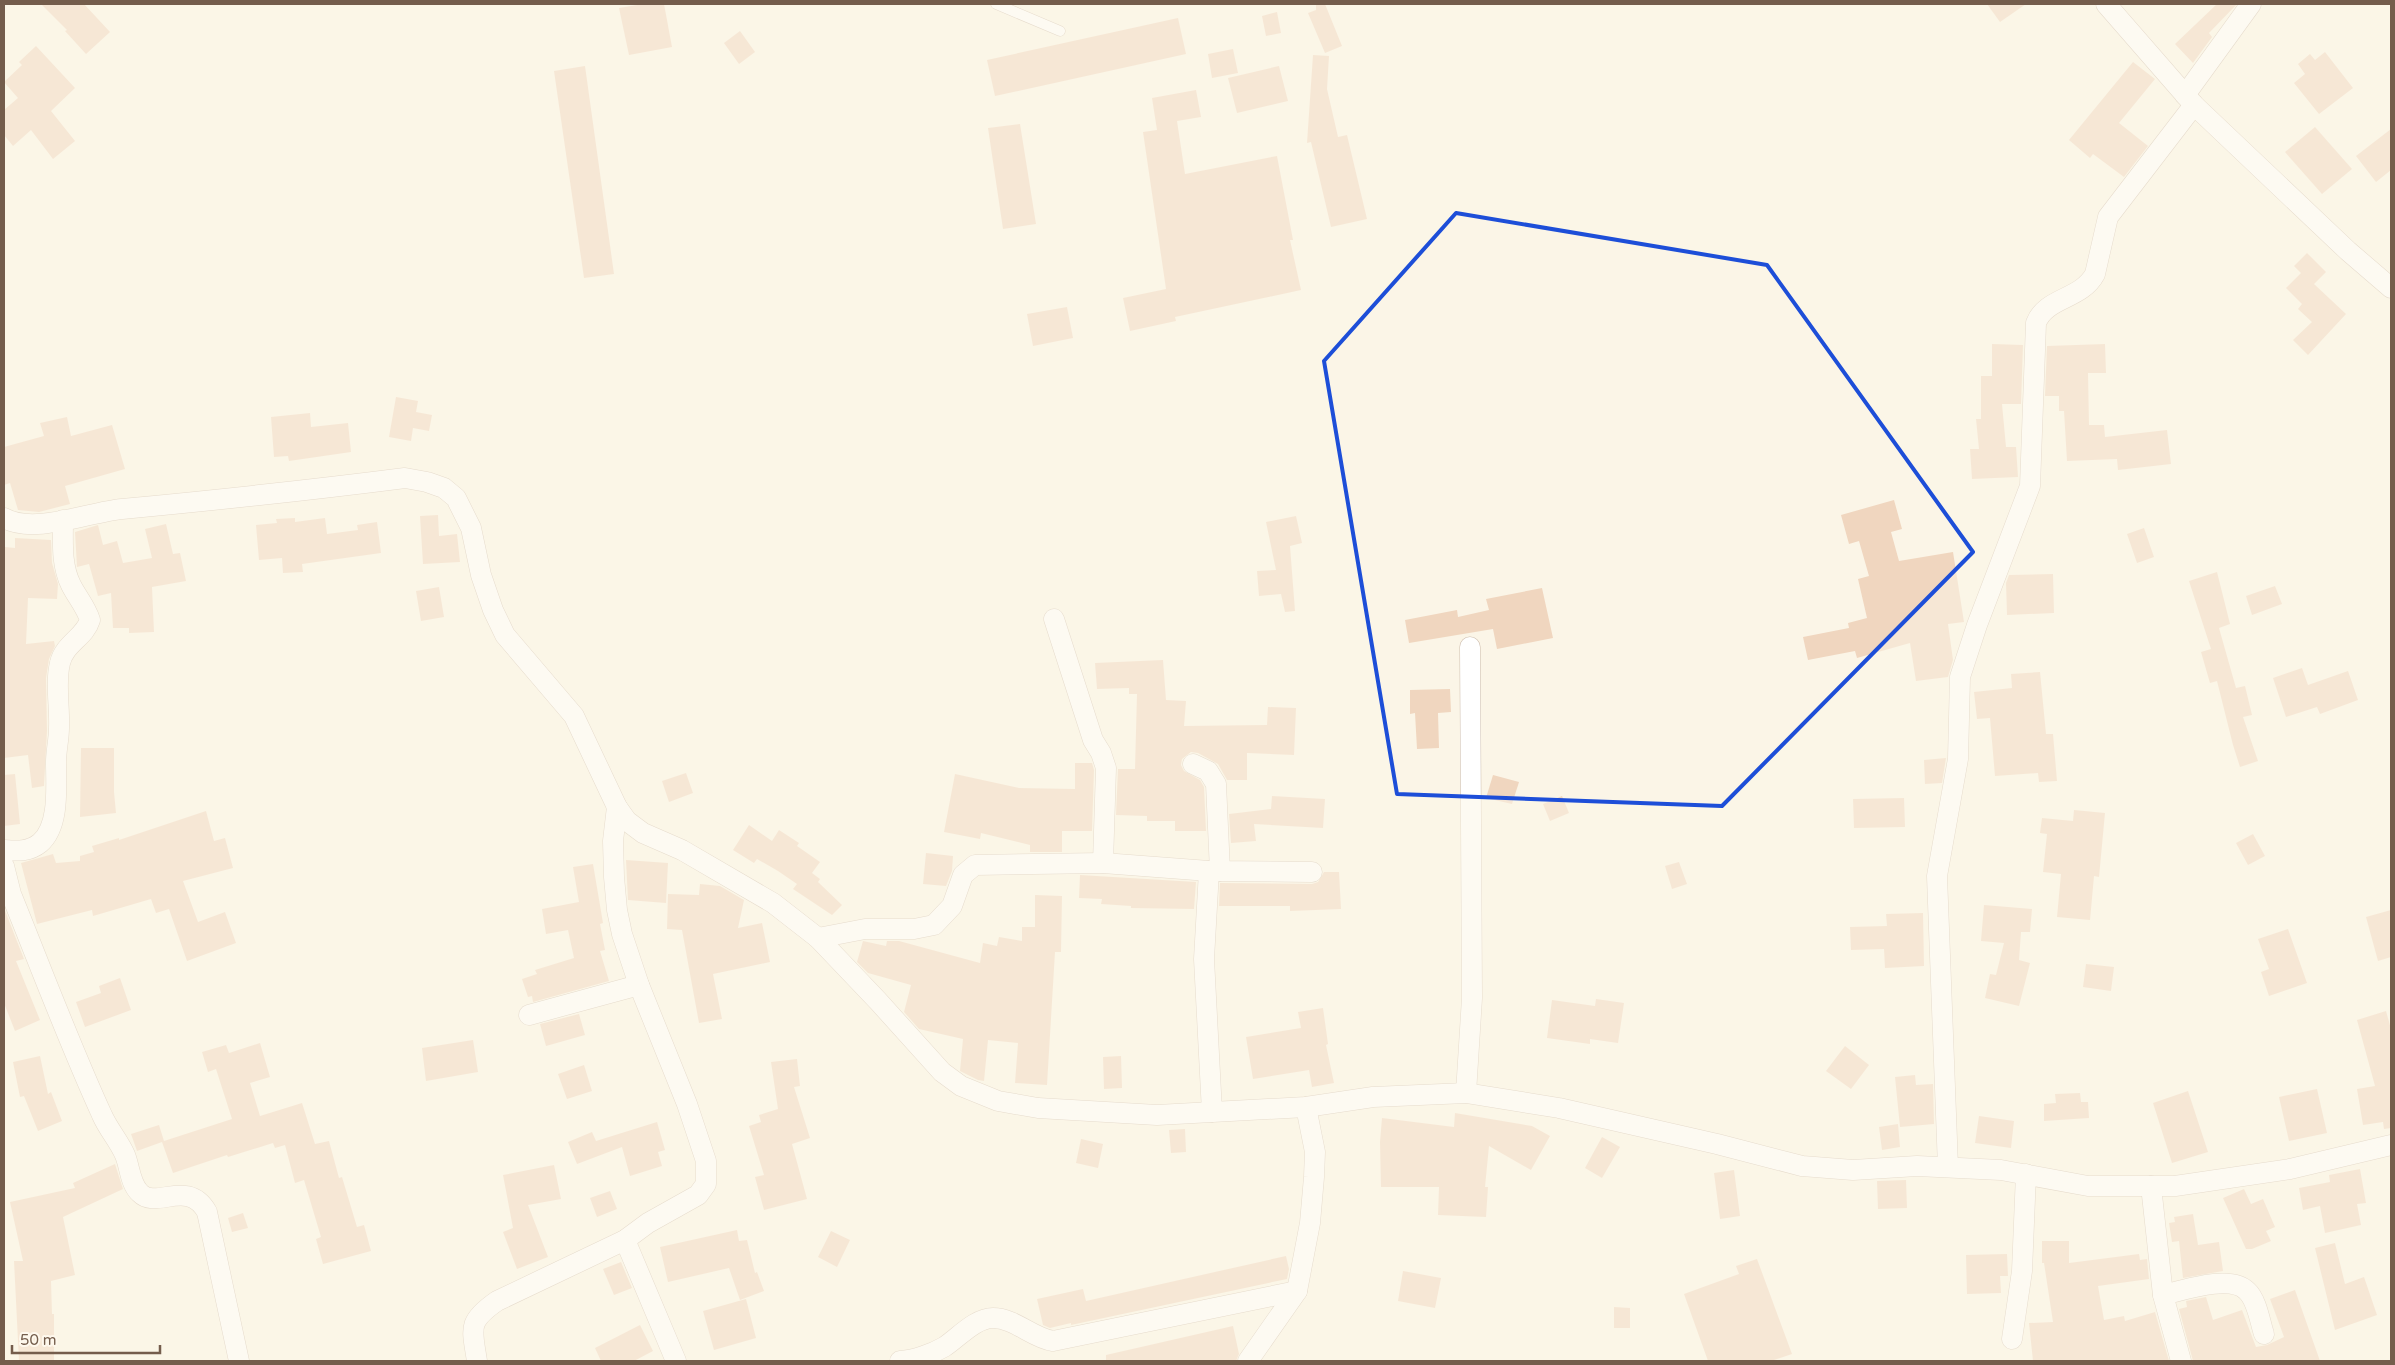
<svg xmlns="http://www.w3.org/2000/svg" width="2395" height="1365" viewBox="0 0 2395 1365" font-family="'Varela Round',sans-serif">
<style>
.building{fill:#f0d6bf}
.lines{fill:none;stroke-linecap:round;stroke-linejoin:round}
.lane-casing{stroke:#cdbdad;stroke-width:11}
.street-casing{stroke:#cdbdad;stroke-width:21}
.lane{stroke:#fff;stroke-width:10}
.street{stroke:#fff;stroke-width:20}
.marked{fill:none;stroke:#1d4ed8;stroke-width:4;stroke-linejoin:round}
</style>
<rect width="100%" height="100%" fill="#fbf5e7"/>
<g class="building">
<path d="M41 4H84L110 32 86 54 65 31 67 30Z"/>
<path d="M643 4H664L672 47 629 55 619 8Z"/>
<path d="M1316 4H1325L1342 46 1325 53 1308 13 1316 10Z"/>
<path d="M1987 4H2026L2000 22Z"/>
<path d="M2217 4H2237L2209 33 2212 37 2193 63 2175 44Z"/>
<path d="M1277 12 1281 33 1266 36 1262 16Z"/>
<path d="M1178 18 1186 54 995 96 987 60Z"/>
<path d="M740 31 755 52 739 64 724 43Z"/>
<path d="M36 46 75 88 51 111 75 141 53 159 31 130 13 146 4 135V110L18 98 4 82 22 65 19 62Z"/>
<path d="M1233 49 1238 73 1212 78 1208 54Z"/>
<path d="M2325 52 2353 88 2319 114 2294 83 2305 74 2298 64 2310 54 2315 60Z"/>
<path d="M1313 55 1329 56 1327 89 1338 137 1347 135 1367 219 1331 227 1311 142 1307 143Z"/>
<path d="M2133 62 2155 79 2119 123 2148 146 2124 177 2093 154 2090 158 2069 140Z"/>
<path d="M585 66 614 274 584 278 554 71Z"/>
<path d="M1279 66 1288 101 1237 113 1228 78Z"/>
<path d="M1196 90 1201 117 1177 121 1185 174 1277 156 1293 240H1290L1301 290 1175 317 1176 321 1130 331 1123 298 1166 289 1143 132 1157 130 1152 98Z"/>
<path d="M1020 124 1036 224 1003 229 988 128Z"/>
<path d="M2315 127 2352 169 2322 194 2285 152Z"/>
<path d="M2391 129V170L2376 182 2356 156Z"/>
<path d="M2307 253 2326 272 2314 284 2346 314 2308 355 2293 340 2312 322 2298 309 2302 304 2286 288 2301 273 2294 266Z"/>
<path d="M1067 307 1073 338 1033 346 1027 314Z"/>
<path d="M1992 344 2023 345 2021 404H2002L2006 447H2016L2018 477 1972 479 1970 449H1979L1976 419H1981V376H1992Z"/>
<path d="M2105 344 2106 373H2088L2089 425H2104L2105 437 2167 430 2171 464 2118 470 2117 459 2067 461 2064 411H2059V396H2045L2047 346Z"/>
<path d="M396 397 418 401 416 412 432 415 429 431 413 428 411 441 389 437Z"/>
<path d="M310 413 311 427 348 423 351 452 289 461 288 456 274 457 271 417Z"/>
<path d="M67 417 71 436 112 425 125 469 65 486 70 504 39 512 18 510 10 483 4 485V447L44 436 40 423Z"/>
<path d="M1894 500 1902 529 1891 532 1899 561 1953 552 1964 622 1948 624 1953 660 1948 677 1916 681 1910 643 1857 658 1855 651 1808 660 1803 637 1849 628 1848 623 1867 618 1858 579 1869 576 1859 541 1849 544 1841 515Z"/>
<path d="M438 515 439 536 457 534 460 562 423 564 420 516Z"/>
<path d="M1296 516 1302 543 1290 546 1295 611 1285 612 1281 594 1259 596 1257 571 1276 570 1266 522Z"/>
<path d="M295 518V522L325 518 327 534 358 530 357 525 377 522 381 553 302 564 303 572 283 573 282 558 259 560 256 525 277 523 276 519Z"/>
<path d="M166 524 173 554 180 553 186 581 152 587 154 632 129 633V628H113L111 593 98 596 89 564 77 567 75 532 98 525 103 545 117 541 123 563 152 558 145 529Z"/>
<path d="M2144 528 2154 557 2137 563 2127 534Z"/>
<path d="M15 538 51 540 52 563 58 584 57 599 28 598 26 644 54 641 55 646 49 659 46 678 47 731 44 786 32 788 28 755 4 758V572L5 547 15 548Z"/>
<path d="M2217 572 2230 624 2219 628 2236 688 2245 686 2252 715 2243 717 2258 761 2240 767 2233 745 2217 681 2210 683 2201 652 2211 649 2189 581Z"/>
<path d="M2053 574 2054 613 2007 615 2006 583 2009 575Z"/>
<path d="M2275 586 2282 604 2252 615 2246 596Z"/>
<path d="M439 587 444 617 421 621 416 591Z"/>
<path d="M1542 588 1553 638 1497 649 1493 629 1409 643 1405 620 1457 610 1458 617 1489 610 1486 599Z"/>
<path d="M1163 660 1166 700 1186 701 1184 726 1267 725 1268 707 1296 708 1294 755 1247 753V780H1227L1218 764 1198 753 1191 752 1182 759 1181 765 1184 771 1200 780 1204 787 1206 831H1175V821H1147V816L1116 815 1118 769H1135L1137 694H1129V688L1097 689 1095 663Z"/>
<path d="M2302 668 2308 685 2348 671 2358 700 2320 714 2317 707 2286 717 2273 678Z"/>
<path d="M2040 672 2046 734H2053L2057 781 2039 782 2038 773 1995 776 1990 718 1977 719 1974 692 2012 688 2011 674Z"/>
<path d="M1450 689 1451 712 1438 713 1439 748 1417 749 1415 713 1410 714V690Z"/>
<path d="M81 748H114V792L116 813 80 817Z"/>
<path d="M1946 758 1942 783 1925 784 1924 760Z"/>
<path d="M1075 763H1092L1094 770 1092 831H1062V852H1030V845L981 833 980 839 944 832 955 774 1019 788 1075 789Z"/>
<path d="M686 773 693 793 669 802 662 781Z"/>
<path d="M15 774 20 824 4 826V775Z"/>
<path d="M1493 775 1519 782 1512 804 1486 798Z"/>
<path d="M1272 796 1325 799 1323 828 1254 824 1256 841 1231 843 1229 814 1271 809Z"/>
<path d="M1562 796 1569 813 1550 821 1543 804Z"/>
<path d="M1904 798 1905 827 1854 828 1853 799Z"/>
<path d="M2074 810 2105 813 2099 877 2094 876 2090 920 2057 917 2061 874 2043 872 2047 834 2040 833 2042 818 2073 821Z"/>
<path d="M206 811 214 841 225 838 233 868 183 881 198 922 225 912 236 943 187 961 169 909 156 913 151 899 93 916 92 910 37 924 21 863 53 854 56 863 80 861V856L94 852 92 846 119 838V840Z"/>
<path d="M749 825 772 841 779 830 799 843 797 846 820 862 812 873 820 879 818 882 842 905 832 915 793 889 797 884 778 871 757 859 754 863 733 850Z"/>
<path d="M2253 834 2265 856 2248 865 2236 843Z"/>
<path d="M926 853 953 856 952 871 946 886 923 884Z"/>
<path d="M626 860 668 863 666 903 628 900Z"/>
<path d="M1679 862 1687 884 1672 889 1665 866Z"/>
<path d="M593 864 603 923 600 924 605 950 600 951 609 981 533 1002 532 996 528 997 522 979 537 974 535 970 574 958 568 930 546 934 542 909 579 902 573 867Z"/>
<path d="M1324 872H1339L1341 909 1290 911V906H1219L1220 883 1312 884 1318 882Z"/>
<path d="M1080 875 1196 882 1194 909 1131 908V906L1101 904 1102 899 1079 898Z"/>
<path d="M700 884 720 886 744 900 738 928 762 923 770 962 713 974 722 1019 699 1023 682 930 667 929 668 894 699 895Z"/>
<path d="M1035 895 1062 896 1061 952H1055L1047 1085 1015 1083 1018 1043 988 1040 984 1081 978 1080 960 1071 963 1039 919 1029 904 1012 911 985 868 973 857 962 863 941 886 946 887 941H899L980 963 983 943 997 946 999 937 1022 941V927H1035Z"/>
<path d="M1984 905 2032 909 2030 932H2021L2019 960 2030 963 2019 1006 1985 998 1990 974 1996 975 2004 943 1981 941Z"/>
<path d="M4 908 24 959 16 961 40 1020 15 1031 4 1003Z"/>
<path d="M2391 910V957L2378 961 2366 917Z"/>
<path d="M1923 913 1924 966 1885 968 1884 949 1851 950 1850 927 1887 926 1886 914Z"/>
<path d="M2288 929 2307 983 2269 996 2261 972 2269 969 2258 939Z"/>
<path d="M2086 964 2114 967 2111 991 2083 987Z"/>
<path d="M120 978 131 1010 85 1027 76 1002 101 993 99 986Z"/>
<path d="M1596 999 1624 1003 1618 1043 1590 1039V1044L1547 1038 1552 1000 1595 1006Z"/>
<path d="M1323 1008 1328 1044 1326 1045 1334 1083 1312 1087 1309 1070 1253 1079 1246 1037 1301 1028 1298 1012Z"/>
<path d="M2386 1011 2391 1029V1128L2384 1129 2383 1122 2363 1125 2357 1089 2375 1086 2357 1020Z"/>
<path d="M579 1014 585 1035 546 1046 540 1024Z"/>
<path d="M473 1040 478 1072 426 1081 422 1048Z"/>
<path d="M260 1043 270 1077 250 1083 260 1116 302 1103 315 1144 329 1141 339 1178 342 1177 357 1227 364 1225 371 1251 323 1264 316 1239 321 1237 304 1180 295 1183 285 1145 275 1148 273 1143 228 1157 227 1155 173 1173 162 1142 137 1151 131 1134 159 1125 164 1141 232 1119 216 1069 208 1072 202 1052 226 1045 229 1053Z"/>
<path d="M1845 1046 1869 1065 1851 1089 1826 1071Z"/>
<path d="M40 1056 48 1094 51 1092 62 1121 38 1131 24 1096 20 1097 13 1062Z"/>
<path d="M1121 1056 1122 1088 1104 1089 1103 1057Z"/>
<path d="M797 1059 800 1086 794 1087 810 1138 792 1144 807 1199 764 1210 755 1177 764 1175 749 1126 761 1122 759 1115 778 1109 771 1062Z"/>
<path d="M584 1065 592 1091 567 1099 558 1074Z"/>
<path d="M1915 1075 1916 1085 1933 1084 1934 1124 1900 1127 1895 1077Z"/>
<path d="M2317 1089 2327 1133 2289 1141 2279 1097Z"/>
<path d="M2188 1091 2208 1152 2172 1163 2153 1103Z"/>
<path d="M2080 1093 2081 1102H2088L2089 1118 2044 1121V1104L2056 1103 2055 1094Z"/>
<path d="M1455 1113 1532 1126 1550 1136 1531 1170 1489 1146 1485 1187H1488L1486 1217 1438 1215 1439 1187H1381L1380 1142 1382 1118 1454 1127Z"/>
<path d="M1979 1116 2014 1121 2011 1148 1975 1143Z"/>
<path d="M657 1122 665 1150 658 1152 662 1166 630 1176 622 1147 577 1164 568 1142 592 1132 596 1141Z"/>
<path d="M1898 1124 1900 1147 1882 1150 1879 1127Z"/>
<path d="M1185 1129 1186 1152 1171 1153 1169 1130Z"/>
<path d="M1602 1137 1620 1147 1602 1178 1585 1168Z"/>
<path d="M1081 1139 1103 1144 1098 1168 1076 1163Z"/>
<path d="M115 1164 123 1189 63 1217 75 1275 51 1281 52 1314H54V1361H19L14 1261H23L10 1202 75 1188 73 1183Z"/>
<path d="M554 1165 561 1199 528 1205 548 1257 517 1269 503 1232 513 1228 503 1175Z"/>
<path d="M2360 1169 2366 1203 2357 1204 2361 1225 2325 1233 2320 1206 2303 1210 2299 1188 2330 1182 2329 1175Z"/>
<path d="M1734 1170 1740 1216 1720 1219 1714 1173Z"/>
<path d="M1906 1180 1907 1208 1878 1209 1877 1181Z"/>
<path d="M2244 1189 2251 1204 2263 1199 2275 1227 2266 1231 2271 1241 2252 1249H2246L2223 1198Z"/>
<path d="M610 1191 617 1209 597 1217 590 1198Z"/>
<path d="M243 1213 248 1228 232 1232 228 1218Z"/>
<path d="M2193 1214 2198 1245 2219 1242 2223 1271 2183 1278 2179 1241 2172 1242 2169 1223 2175 1222 2174 1217Z"/>
<path d="M737 1230 739 1241 747 1240 755 1273 757 1272 764 1291 740 1300 729 1268 668 1282 660 1247Z"/>
<path d="M831 1231 850 1240 837 1267 818 1257Z"/>
<path d="M2042 1241H2069V1263L2139 1254 2140 1260 2147 1259 2149 1279 2098 1286 2104 1320 2124 1316 2125 1321 2155 1312 2169 1361H2033L2029 1323 2053 1322 2044 1263H2042Z"/>
<path d="M2335 1243 2345 1284 2364 1277 2377 1315 2335 1330 2315 1248Z"/>
<path d="M2007 1254 2008 1276H2000L2001 1293 1967 1294 1966 1255Z"/>
<path d="M1286 1256 1289 1269 1287 1279 1071 1325V1323L1050 1328 1043 1325 1037 1299 1083 1289 1086 1301Z"/>
<path d="M1757 1259 1792 1354 1771 1361H1708L1684 1294 1739 1274 1736 1266Z"/>
<path d="M621 1262 632 1288 614 1295 603 1269Z"/>
<path d="M1403 1271 1441 1278 1435 1308 1398 1301Z"/>
<path d="M2295 1290 2320 1361H2193L2179 1309 2187 1307 2186 1301 2206 1297 2213 1320 2242 1310 2256 1347 2267 1345 2284 1337 2270 1299Z"/>
<path d="M746 1299 756 1338 714 1350 703 1311Z"/>
<path d="M1614 1307 1630 1308V1328H1614Z"/>
<path d="M640 1325 653 1351 634 1361H601L595 1348Z"/>
<path d="M1233 1326 1239 1354 1236 1361H1106V1355Z"/>
</g>
<g class="lines">
<defs>
<path id="lane" d="M996 4 1060 31"/>
<g id="street">
<path d="M2106 4 2194 105 2348 251 2391 288"/>
<path d="M2185 95 2251 4"/>
<path d="M4 518C34 535 89 512 122 509 217 500 311 490 405 478L427 482 444 488 456 498 471 528 481 575 493 610 505 635 574 716 617 807 627 821 643 833 682 850 773 903 818 938 878 1001 942 1072 961 1086 998 1101 1038 1108 1157 1115 1306 1107 1373 1097 1466 1093 1559 1108 1717 1144 1802 1166 1853 1170 1917 1166 2001 1170 2088 1186H2175L2290 1169 2391 1145"/>
<path d="M1054 619 1093 740 1101 753 1106 768 1103 863"/>
<path d="M1193 764 1208 771 1216 784 1220 871"/>
<path d="M4 850C17 851 29 852 40 843 60 826 56 786 56 762 56 751 59 739 59 728 60 707 55 683 60 663 64 644 85 637 90 620 86 607 77 597 71 585 61 565 63 542 63 520"/>
<path d="M4 866 11 894C41 968 69 1043 102 1115 108 1129 119 1141 125 1155 130 1167 130 1184 140 1193 156 1210 188 1178 207 1212L239 1361"/>
<path d="M1209 871 1204 959 1212 1112"/>
<path d="M818 938 865 929H914L934 925 952 906 963 875 975 865 1103 863 1209 871 1312 872"/>
<path d="M529 1015 639 985"/>
<path d="M1466 1093 1472 998 1470 647"/>
<path d="M1948 1167 1937 876 1958 759 1960 677 1977 625 2030 486 2036 323C2046 297 2081 300 2095 274L2108 217 2194 105"/>
<path d="M2151 1186 2163 1295 2181 1361"/>
<path d="M625 1240 676 1361"/>
<path d="M2163 1295C2184 1290 2231 1274 2247 1291 2257 1300 2260 1322 2264 1334"/>
<path d="M2012 1339 2022 1271 2026 1174"/>
<path d="M477 1361C472 1328 467 1322 497 1301L625 1240 648 1223 698 1195 706 1184V1161L687 1104 639 985 622 934 617 910 614 877 613 841 617 807"/>
<path d="M900 1361C914 1360 932 1354 944 1347 958 1338 975 1318 993 1318 1015 1318 1032 1338 1053 1341L1297 1291"/>
<path d="M1248 1361 1297 1291 1310 1223 1314 1177 1315 1152 1306 1107"/>
</g>
</defs>
<use href="#lane" class="lane-casing"/>
<use href="#street" class="street-casing"/>
<use href="#lane" class="lane"/>
<use href="#street" class="street"/>
</g>
<path d="M0 0H2395V1365H0ZM1456 213 1767 265 1973 552 1722 806 1397 794 1324 361Z" fill="#fbf5e7" fill-opacity=".55" fill-rule="evenodd"/>
<path class="marked" d="M1456 213 1767 265 1973 552 1722 806 1397 794 1324 361Z"/>
<rect width="2395" height="1365" fill="none" stroke="#745d4c" stroke-width="10"/>
<path d="M12 1345v8h148v-8" fill="none" stroke="#745d4c" stroke-width="2.5"/>
<text x="20" y="1345" font-size="15" fill="#745d4c" stroke="#fef8ed" stroke-width="4" paint-order="stroke">50 m</text>
</svg>
